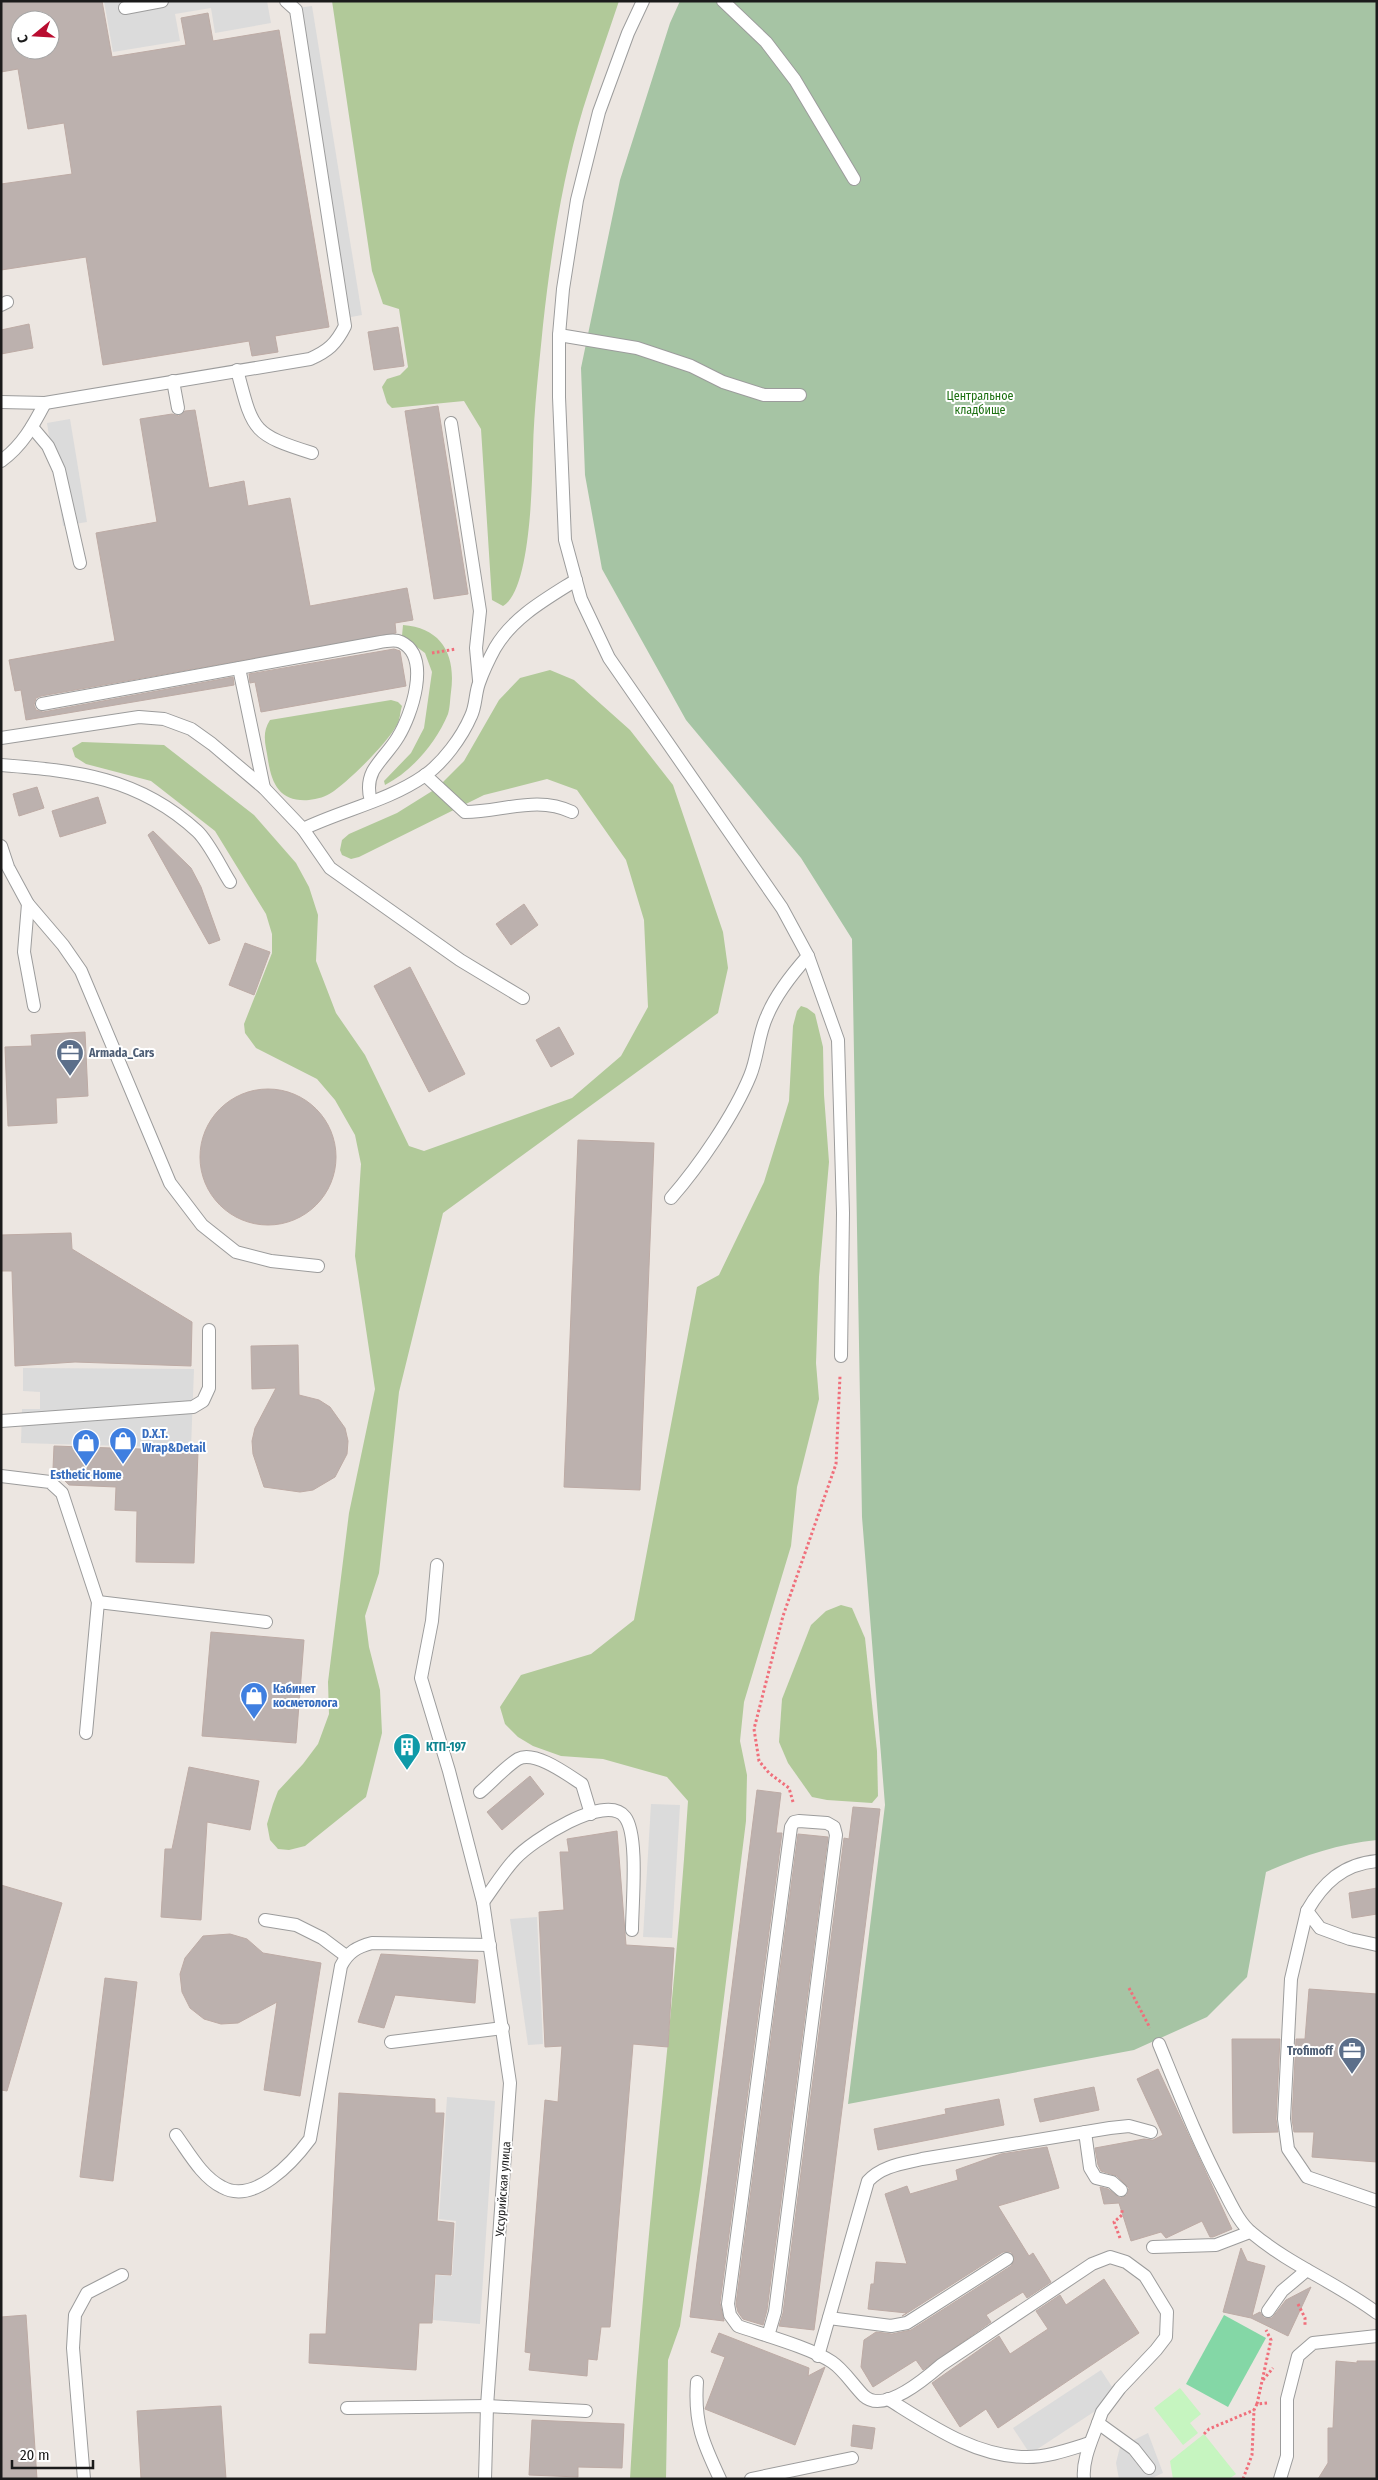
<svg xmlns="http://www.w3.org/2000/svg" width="1378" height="2480" viewBox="0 0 1378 2480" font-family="'Fira Sans Condensed',sans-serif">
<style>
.forest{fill:#b1c999}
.cemetery{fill:#a6c4a4}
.park{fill:#c6f5c0}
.pitch{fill:#84d7a6}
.parking{fill:#dbdbdb}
.building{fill:#bcb1ae;stroke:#bdaba5;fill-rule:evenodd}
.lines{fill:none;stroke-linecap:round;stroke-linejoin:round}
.service-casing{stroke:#9c9c9c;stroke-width:14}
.path{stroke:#f06f7b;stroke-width:3;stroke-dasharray:2.5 2.5;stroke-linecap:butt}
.service{stroke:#fff;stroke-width:12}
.labels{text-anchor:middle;stroke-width:4;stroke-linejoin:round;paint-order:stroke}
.park-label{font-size:12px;fill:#1d7012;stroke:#fff}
.service-label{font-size:12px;font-weight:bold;fill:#4e5e75;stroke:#fff;text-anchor:start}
.shop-label{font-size:12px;font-weight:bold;fill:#366cbe;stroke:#fff;text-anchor:start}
.culture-label{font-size:12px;font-weight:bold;fill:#0d838f;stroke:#fff;text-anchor:start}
.street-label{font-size:12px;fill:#1b1b1b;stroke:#fff}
</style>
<rect width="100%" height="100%" fill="#ece6e1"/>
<g class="forest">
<path d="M332 1H619C607 37 594 73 583 109 562 179 551 253 543 325 539 367 534 408 533 450 532 481 531 590 503 606L492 600 481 429 464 401 392 408 387 403 382 387 387 379 400 375 408 367 399 309 383 304 372 271Z"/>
<path d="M403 625C442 628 456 655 451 692 450 699 450 708 448 714 436 743 412 771 385 785L384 781 411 753 424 728 432 672 425 653 402 636Z"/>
<path d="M550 670 574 680 630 730 673 785 723 932 728 968 718 1013 443 1213 399 1392 379 1573 365 1616 369 1647 380 1690 382 1733 366 1797 305 1846 289 1850 278 1849 270 1840 267 1824 273 1804 278 1791 303 1764 318 1744 329 1714 328 1682 349 1513 375 1389 355 1256 361 1164 355 1135 335 1100 317 1079 256 1048 245 1033 244 1024 272 953V934L266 914 215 831 151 781 86 764 75 757 72 748 82 742 164 745 254 815 296 863 309 887 318 915 316 961 336 1013 365 1055 409 1146 424 1151 572 1098 621 1056 648 1007 644 920 626 860 577 790 547 779 484 795 359 857 351 859 342 855 340 850 342 840 349 834 397 813 437 788 464 761 499 700 520 678Z"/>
<path d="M391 700 398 702 402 706C400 712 400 720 397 725 385 745 353 777 334 791 326 797 317 799 309 800 281 802 272 786 268 760 266 745 261 734 270 720Z"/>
<path d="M801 1006 807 1008 815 1014 823 1047 824 1095 829 1162 819 1277 816 1363 819 1399 797 1487 791 1546 744 1702 740 1741 747 1775 746 1821 701 2182 680 2326 668 2360 666 2479H630C642 2252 674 2027 688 1801L667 1777 603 1759 561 1756 533 1746 518 1737 505 1724 500 1707 521 1675 591 1654 634 1620 697 1287 719 1275 764 1182 789 1101 793 1026 797 1011Z"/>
<path d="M841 1605 852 1608 865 1638 877 1751 878 1796 872 1803 827 1800 812 1797 788 1763 779 1742 782 1699 811 1625 826 1611Z"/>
</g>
<path class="cemetery" d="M680 1H1377V1840C1337 1844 1303 1856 1266 1872L1247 1977 1207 2017 1134 2050 848 2104 885 1805 862 1517 852 939 801 858 686 720 602 569 585 475 581 368 620 180 670 23Z"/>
<g class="park">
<path d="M1180 2388 1201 2414 1190 2423 1198 2433 1183 2445 1154 2408Z"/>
<path d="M1204 2434 1236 2474 1229 2479H1173L1170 2461Z"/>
</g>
<path class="pitch" d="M1224 2315 1266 2338 1228 2407 1186 2384Z"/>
<g class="parking">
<path d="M104 1H267L271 23 215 33 211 8 175 14 180 41 113 52Z"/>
<path d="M312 6 362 315 346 318 296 8Z"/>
<path d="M70 419 87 522 63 526 47 423Z"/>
<path d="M23 1368 194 1369 191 1448 21 1443 22 1409H40V1392L23 1391Z"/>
<path d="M651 1804 680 1805 672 1938 643 1937Z"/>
<path d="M537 1917 543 2044 528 2045 510 1919Z"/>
<path d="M447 2097 495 2101 480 2324 433 2320 436 2275 452 2276 456 2221 439 2219Z"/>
<path d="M1101 2370 1118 2396 1030 2454 1013 2428Z"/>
<path d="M1148 2433 1163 2473 1150 2479H1119L1116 2463 1120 2447Z"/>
</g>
<g class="building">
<path d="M1 1H102L112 57 186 45 181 18 208 13 213 41 279 30 329 327 275 336 278 352 252 356 249 341 103 365 86 257 1 270V184L72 174 64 123 28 129 18 69 1 72ZM20 20H50V50H20Z"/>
<path d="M29 324 33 348 1 354V330Z"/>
<path d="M398 327 404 366 374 370 368 332Z"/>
<path d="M438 406 468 594 434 599 405 411Z"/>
<path d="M195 410 209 488 244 481 248 506 290 498 310 606 407 588 413 620 395 623 396 633 41 696 36 698 34 705 36 710 43 712 233 677 234 685 26 720 21 690 15 691 9 660 115 641 96 533 157 522 140 419 172 414 179 416 185 411Z"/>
<path d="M394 649 400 651 406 686 261 712 255 682 250 683 249 674Z"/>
<path d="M37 787 44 808 19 816 13 794Z"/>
<path d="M98 797 106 823 60 837 52 811Z"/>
<path d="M153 831 191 868 201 887 220 940 209 944 148 835Z"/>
<path d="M524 904 538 925 511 945 496 924Z"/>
<path d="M245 943 270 952 254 995 229 985Z"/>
<path d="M410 967 465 1074 429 1092 374 986Z"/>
<path d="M559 1027 574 1054 551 1067 536 1040Z"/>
<path d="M85 1032 88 1096 56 1098 57 1123 8 1126 5 1047 32 1046 31 1035Z"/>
<circle cx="268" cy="1157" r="68"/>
<path d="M578 1140 654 1143 640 1490 564 1487Z"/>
<path d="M71 1233 72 1249 192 1322 191 1366 75 1362 15 1366 12 1271H1V1235Z"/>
<path d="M298 1345 299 1395 319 1400 330 1407 345 1428 348 1441 347 1454 335 1477 313 1490 300 1492 264 1487 253 1454 252 1441 255 1428 276 1388 252 1389 251 1346Z"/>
<path d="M54 1446 198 1451 194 1563 136 1562 137 1511 115 1510 116 1487 69 1485 53 1469Z"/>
<path d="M211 1632 304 1640 296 1743 202 1736Z"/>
<path d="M189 1767 259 1781 250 1830 207 1822 201 1920 161 1917 165 1849H172Z"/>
<path d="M530 1776 544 1794 502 1830 487 1812Z"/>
<path d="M757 1790 781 1793 776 1833H782L720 2303 724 2321 690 2317Z"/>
<path d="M853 1807 880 1809 814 2330 779 2326 783 2313 844 1838 849 1839Z"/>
<path d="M617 1831 626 1945 674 1948 668 2047 633 2044 610 2327H601L597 2360 588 2359 587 2376 529 2370 531 2353 525 2352 545 2100 558 2102 562 2046 545 2047 539 1912 564 1910 560 1852H569L567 1839Z"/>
<path d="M798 1834 828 1837 767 2310 763 2325 743 2319 738 2312 736 2304Z"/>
<path d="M1 1885 62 1903 7 2091 1 2090Z"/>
<path d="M1377 1888V1914L1352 1918 1349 1893Z"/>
<path d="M230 1934 247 1939 263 1953 321 1963 300 2096 264 2090 277 2002 238 2023 221 2024 204 2019 190 2008 182 1992 180 1974 185 1958 203 1936Z"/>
<path d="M381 1954 478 1960 475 2003 395 1995 384 2028 358 2022Z"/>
<path d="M105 1978 137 1982 113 2181 80 2177Z"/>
<path d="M1309 1989 1377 1994V2162L1312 2157 1314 2132H1294L1292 2119 1296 2039H1305Z"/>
<path d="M1232 2039H1280L1276 2119 1278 2132 1233 2133Z"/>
<path d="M1158 2069 1232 2229 1213 2237H1210L1202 2221 1166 2238 1161 2232 1131 2241 1119 2203 1104 2204 1100 2187 1108 2189 1120 2198 1127 2195 1129 2188 1117 2176 1101 2171 1098 2165 1095 2148 1144 2139 1153 2140 1163 2135 1137 2079Z"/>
<path d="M1094 2087 1099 2110 1040 2122 1034 2099Z"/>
<path d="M339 2093 435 2099V2113H444L437 2221 454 2223 451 2275 435 2274 432 2323H419L416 2370 309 2363 310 2334H326Z"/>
<path d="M999 2099 1004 2125 878 2150 874 2129 946 2114 945 2109Z"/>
<path d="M1047 2147 1059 2188 998 2206 1029 2256 1033 2253 1051 2282 1027 2298 1023 2292 986 2315 991 2322 923 2370 916 2360 873 2387 861 2367 864 2340 876 2332 892 2334 911 2330 1011 2266 1015 2259 1011 2252H1003L904 2315 902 2316 907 2313 868 2309 871 2284H874L876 2262 907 2264 885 2194 907 2186 910 2194 958 2180 956 2170 1001 2154Z"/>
<path d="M1241 2248 1247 2261 1265 2266 1252 2316 1260 2312 1264 2318H1272L1286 2300 1311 2287 1288 2336 1251 2318 1223 2312Z"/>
<path d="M1104 2279 1139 2333 998 2428 986 2409 960 2427 932 2383 999 2336 1010 2354 1048 2329 1036 2311 1060 2295 1066 2305Z"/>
<path d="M26 2315 37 2479H1V2317Z"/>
<path d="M719 2333 809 2368 808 2376 825 2367 795 2445 705 2409 725 2357 711 2352Z"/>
<path d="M1336 2361 1357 2363V2361H1377V2479H1318L1328 2463V2428H1333Z"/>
<path d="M221 2406 226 2479H141L137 2411Z"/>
<path d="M532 2420 624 2424 622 2468 578 2467V2477L529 2475Z"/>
<path d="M853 2425 875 2428 872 2449 851 2446Z"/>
</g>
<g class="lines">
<defs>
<g id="service">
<path d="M643 1 628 33 599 112 577 200 563 289 559 335V397L565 540 581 599 609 658 782 908 808 956 838 1040 843 1213 841 1356"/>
<path d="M723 1 766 42 795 80 854 179"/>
<path d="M125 8 162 1"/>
<path d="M1 305 7 302"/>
<path d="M559 335 637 348 691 366 723 382 764 395H800"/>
<path d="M237 370C253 430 251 434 312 453"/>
<path d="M173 381 178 408"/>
<path d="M1 402 45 403 310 359C328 351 336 344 345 326L296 10 286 1"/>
<path d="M451 423 480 611 476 648 479 680"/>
<path d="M32 427 48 446 59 470 80 563"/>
<path d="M1 461C22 446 33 426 45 403"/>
<path d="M239 668 264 788"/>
<path d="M42 704 370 644C378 643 393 638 401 642 432 657 411 716 398 737 391 749 380 759 373 771 368 781 368 791 371 801"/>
<path d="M1 738 139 717 164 719 191 729 212 744 264 788 303 829C342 810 388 801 424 776 443 763 462 737 471 716 476 706 475 694 479 683 483 672 489 659 495 648 513 617 546 599 576 580"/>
<path d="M1 765C77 771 138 777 197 831 209 842 221 868 230 882"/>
<path d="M425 775 465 812C502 812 537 795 572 812"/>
<path d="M303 829 330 868 460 960 523 998"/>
<path d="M1 846 8 867 28 904 63 945 81 971 170 1183 202 1225 236 1252 271 1261 318 1266"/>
<path d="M28 904 24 952 34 1006"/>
<path d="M671 1198C699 1166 734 1115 750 1076 758 1057 758 1035 767 1016 776 994 792 974 808 956"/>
<path d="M1 1421 193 1407 203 1401 209 1388V1330"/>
<path d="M1 1476 50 1482 62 1493 98 1602 86 1733"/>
<path d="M437 1565 432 1621 421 1678 449 1771 483 1902 510 2083 487 2406 485 2479"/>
<path d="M98 1602 266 1622"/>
<path d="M480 1792C492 1782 505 1767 518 1759 535 1750 568 1775 582 1784L591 1814"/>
<path d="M1377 1861C1343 1864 1323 1883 1307 1911L1320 1928 1350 1939 1377 1945"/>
<path d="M483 1902C494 1887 503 1872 515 1859 531 1841 606 1792 625 1817 639 1835 632 1905 632 1930"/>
<path d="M1307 1911 1291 1979 1284 2119 1288 2149 1307 2177 1377 2201"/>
<path d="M265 1920 296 1925 322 1938 346 1956"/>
<path d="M391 2042 503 2028"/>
<path d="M1159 2044C1179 2093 1198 2142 1223 2189 1231 2204 1239 2223 1252 2233 1290 2265 1337 2283 1377 2313"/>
<path d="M1085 2132 1090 2168 1096 2178 1112 2182 1121 2190"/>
<path d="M176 2135C189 2153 202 2177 222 2187 254 2205 293 2162 310 2139L341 1966C348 1952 357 1947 372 1943L490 1945"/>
<path d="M1153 2247 1216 2245 1250 2232"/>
<path d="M1268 2311 1282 2291 1307 2270"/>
<path d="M829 2318 891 2326 907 2323 1007 2259"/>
<path d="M768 2336 775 2312 836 1835 834 1827 827 1823 799 1821 794 1822 791 1827 728 2304 730 2315 738 2326C764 2335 811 2348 832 2362 844 2370 853 2385 864 2396 884 2414 926 2378 941 2365L1092 2264 1110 2257 1126 2262 1145 2276 1167 2312 1166 2337 1156 2350 1120 2388 1102 2412 1098 2423 1134 2449 1149 2468"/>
<path d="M818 2356 868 2181C882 2166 901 2164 922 2159L1110 2128 1129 2126 1151 2132"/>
<path d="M697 2382C694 2423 703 2443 720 2479"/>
<path d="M888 2399C930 2425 975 2457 1027 2457 1049 2457 1070 2449 1090 2443"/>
<path d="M347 2408 487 2406 586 2411"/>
<path d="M84 2479 73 2348 75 2315 87 2293 122 2275"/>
<path d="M751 2479 852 2458"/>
<path d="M1084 2479C1082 2460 1092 2440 1098 2423"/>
<path d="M1280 2479 1287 2456V2399L1298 2356 1313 2343 1377 2336"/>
</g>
</defs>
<use href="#service" class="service-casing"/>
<g class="path">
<path d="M432 653 456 649"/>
<path d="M793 1802 789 1788 769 1773 759 1761 754 1729 783 1616 836 1464 840 1376"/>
<path d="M1129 1988 1150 2028"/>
<path d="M1120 2238 1114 2222 1122 2215V2209"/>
<path d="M1298 2304 1305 2318V2326"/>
<path d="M1263 2380 1273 2368"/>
<path d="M1257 2404 1271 2340 1266 2330"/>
<path d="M1204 2434 1209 2429 1254 2410"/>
<path d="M1243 2479 1252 2455 1254 2410 1257 2404 1267 2403"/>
</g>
<use href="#service" class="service"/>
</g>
<defs>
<symbol id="office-pin" viewBox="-11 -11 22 30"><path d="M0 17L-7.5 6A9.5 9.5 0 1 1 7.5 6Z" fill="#5c6f8a" stroke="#fff"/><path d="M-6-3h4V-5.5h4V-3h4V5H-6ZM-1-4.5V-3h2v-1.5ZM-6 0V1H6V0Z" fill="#fff"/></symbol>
<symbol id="shop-pin" viewBox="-11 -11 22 30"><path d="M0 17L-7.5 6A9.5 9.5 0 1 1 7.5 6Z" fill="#3f7fe0" stroke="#fff"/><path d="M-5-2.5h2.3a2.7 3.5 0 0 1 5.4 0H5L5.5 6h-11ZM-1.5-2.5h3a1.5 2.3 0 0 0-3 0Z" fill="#fff"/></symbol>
<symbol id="building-pin" viewBox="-11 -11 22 30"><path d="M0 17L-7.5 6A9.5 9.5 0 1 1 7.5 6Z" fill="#0f9aa8" stroke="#fff"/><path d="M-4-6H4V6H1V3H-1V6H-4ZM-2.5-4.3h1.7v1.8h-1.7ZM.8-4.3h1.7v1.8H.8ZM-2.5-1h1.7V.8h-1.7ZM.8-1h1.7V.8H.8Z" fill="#fff"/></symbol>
</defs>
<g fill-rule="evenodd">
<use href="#office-pin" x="54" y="1037" width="32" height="43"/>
<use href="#shop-pin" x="107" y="1425" width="32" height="43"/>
<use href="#shop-pin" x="70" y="1427" width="32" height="43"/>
<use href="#shop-pin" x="238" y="1680" width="32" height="43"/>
<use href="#building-pin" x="391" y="1731" width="32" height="43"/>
<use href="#office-pin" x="1336" y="2035" width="32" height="43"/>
</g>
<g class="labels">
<g class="park-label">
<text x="980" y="400">Центральное<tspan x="980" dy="14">кладбище</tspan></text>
</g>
<g class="service-label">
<text x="89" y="1057">Armada_Cars</text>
<text x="1333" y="2055" text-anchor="end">Trofimoff</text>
</g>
<g class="shop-label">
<text x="142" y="1438">D.X.T.<tspan x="142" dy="14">Wrap&amp;Detail</tspan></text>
<text x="86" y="1479" text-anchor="middle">Esthetic Home</text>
<text x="273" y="1693">Кабинет<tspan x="273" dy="14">косметолога</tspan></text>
</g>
<g class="culture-label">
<text x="426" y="1751">КТП-197</text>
</g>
<g class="street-label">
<text transform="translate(503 2189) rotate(-86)" y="4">Уссурийская улица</text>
</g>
</g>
<rect width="1378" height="2480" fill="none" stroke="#1b1b1b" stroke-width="5"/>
<g transform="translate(35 35) rotate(252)"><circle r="24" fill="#ffffff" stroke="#a4a4a4"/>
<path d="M0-4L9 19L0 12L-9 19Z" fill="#b90d30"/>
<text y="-8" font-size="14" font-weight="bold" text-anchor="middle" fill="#1b1b1b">С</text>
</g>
<path d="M12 2460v8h81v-8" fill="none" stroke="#1b1b1b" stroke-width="2.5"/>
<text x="20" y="2460" font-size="15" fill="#1b1b1b" stroke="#ffffff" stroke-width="4" paint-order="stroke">20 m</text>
</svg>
